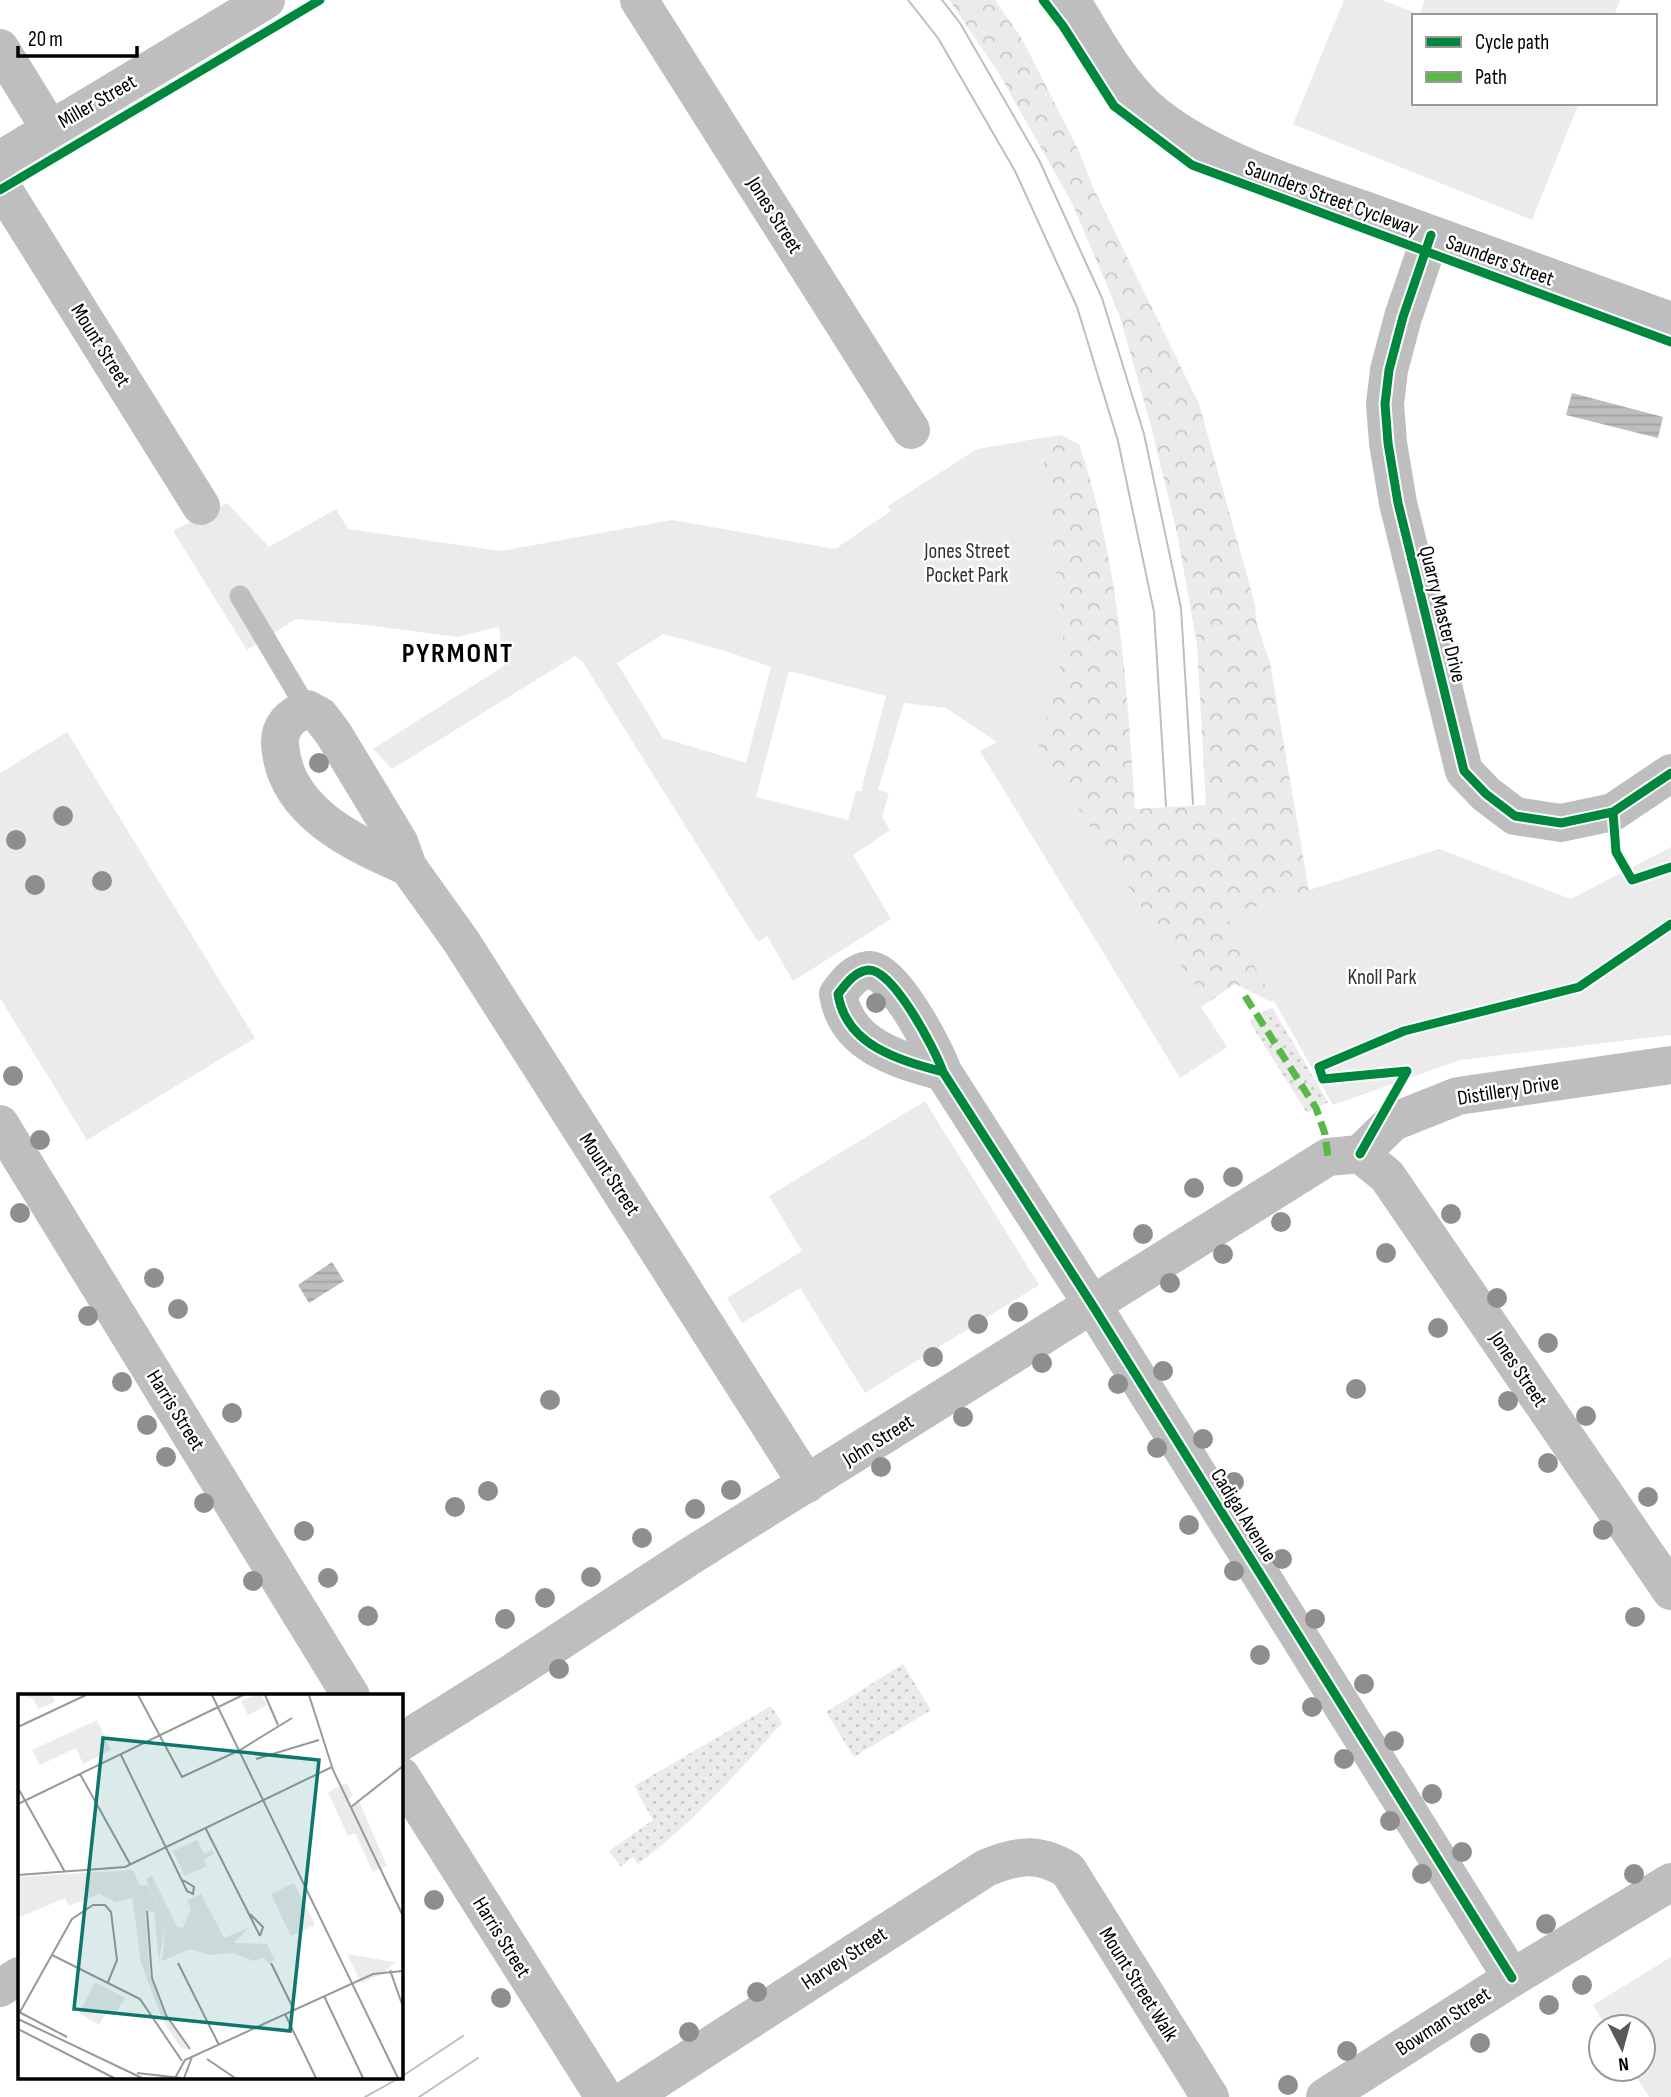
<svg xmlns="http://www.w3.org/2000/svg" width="1671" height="2097" viewBox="0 0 1671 2097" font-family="'Sofia Sans Condensed',sans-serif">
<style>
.grass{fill:url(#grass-dots)}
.forest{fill:url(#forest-crowns)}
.park{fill:#ebebeb;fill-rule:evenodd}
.water{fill:url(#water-rules)}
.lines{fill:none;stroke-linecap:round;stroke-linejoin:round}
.service{stroke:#bebebe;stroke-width:21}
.minor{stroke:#bebebe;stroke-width:38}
.tram{stroke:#bebebe;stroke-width:2}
.quiet{stroke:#58b947;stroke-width:7;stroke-dasharray:14 7;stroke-linecap:butt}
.cycleway-casing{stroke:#fff;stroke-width:13}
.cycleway{stroke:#00873e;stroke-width:9}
.tree{fill:#8e8e8e}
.labels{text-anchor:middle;stroke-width:5;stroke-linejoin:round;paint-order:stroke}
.street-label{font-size:21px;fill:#000;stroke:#fff}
.park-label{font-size:21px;fill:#313131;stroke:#fff}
.district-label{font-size:28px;font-weight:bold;letter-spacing:2px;fill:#000;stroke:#fff}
.inset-road{fill:none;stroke:#999;stroke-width:2}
.view{fill:#0f766e;fill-opacity:0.15;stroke:#0f766e;stroke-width:3.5}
.inset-edge{fill:none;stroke:#000;stroke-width:3.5}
</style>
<defs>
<pattern id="grass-dots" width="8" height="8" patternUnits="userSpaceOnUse" patternTransform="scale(1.75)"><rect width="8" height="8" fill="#ebebeb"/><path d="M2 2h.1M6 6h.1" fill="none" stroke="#c8c8c8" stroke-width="1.8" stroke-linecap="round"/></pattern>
<pattern id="forest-crowns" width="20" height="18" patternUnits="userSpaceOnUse" patternTransform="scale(1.75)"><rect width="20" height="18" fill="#ebebeb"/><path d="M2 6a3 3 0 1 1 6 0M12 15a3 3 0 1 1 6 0" fill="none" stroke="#c8c8c8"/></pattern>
<pattern id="water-rules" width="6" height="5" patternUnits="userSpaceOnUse" patternTransform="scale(1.75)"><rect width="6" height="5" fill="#bdbdbd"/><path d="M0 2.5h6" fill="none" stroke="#a1a1a1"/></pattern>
</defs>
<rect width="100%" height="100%" fill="#fff"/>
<g class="grass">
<path d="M1272 1007 1328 1102 1307 1113 1249 1021Z"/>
<path d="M903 1664 931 1710 854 1757 826 1712Z"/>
<path d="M771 1706 782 1723C737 1773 692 1824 638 1864L633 1857 621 1867 609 1851 653 1820 634 1786Z"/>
</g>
<path class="forest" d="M949 0H995L1022 39 1078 149 1093 187 1199 404 1255 604 1256 621 1270 663 1321 961 1330 973 1271 1002 1235 984 1207 1003 1157 932 1036 742 1057 689 1063 634 1041 438 1061 435 1079 444C1119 561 1127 686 1135 809L1206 805 1197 644 1177 533 1151 426 1119 314 1072 203 998 72Z"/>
<g class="park">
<path d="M1344 0H1382L1419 14 1425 0H1620L1614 16H1414V103H1579L1532 220 1293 124Z"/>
<path d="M1041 438 1063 634 1057 689 1036 742 1157 932 1207 1003 1201 1007 1227 1047 1180 1078 980 751 997 742 946 708 904 703 878 790 889 793 882 817 890 830 853 855 891 919 793 981 767 936 758 942 582 661 575 656 392 769 373 749 504 666 499 627 458 637 366 625 296 619 247 650 173 531 227 503 269 547 336 509 348 529 501 551 672 520 835 549 891 511 888 506 977 449ZM663 634 725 651 771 667 746 763 663 738 617 663ZM789 671 886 696 861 791H856L848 820 756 797Z"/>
<path d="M67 732 255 1038 87 1140 0 998V773Z"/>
<path d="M1671 847V1035L1460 1060 1333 1105 1226 916 1439 849 1571 899Z"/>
<path d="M925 1101 1039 1285 865 1393 800 1288 742 1323 727 1298 802 1251 769 1196Z"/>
<path d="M1671 1957V2097H1649L1632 2069H1643V2027H1606L1593 2005Z"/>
</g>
<g class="water">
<path d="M1572 393 1663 417 1658 438 1566 415Z"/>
<path d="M332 1262 344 1281 309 1303 298 1285Z"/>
</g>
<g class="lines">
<path class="service" d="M240 596 307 709"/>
<g class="minor">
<path d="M639 0 911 430"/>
<path d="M1071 0C1094 37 1115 78 1147 108 1203 158 1297 186 1367 211 1468 248 1569 285 1671 321"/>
<path d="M0 48 50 129"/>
<path d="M0 160 266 0"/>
<path d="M0 184 201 506"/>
<path d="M1431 235 1403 317 1389 370 1385 404 1388 443 1398 503 1464 771 1486 794 1515 816 1561 823 1613 812 1671 773"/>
<path d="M408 867C354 843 284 812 280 744 279 726 291 715 307 709L320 716 333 733 399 842 408 867 461 941 807 1484"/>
<path d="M943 1072C899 1060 846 1046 838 994 846 984 854 972 868 970 892 967 936 1051 943 1072L1093 1306 1512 1978"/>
<path d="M0 1124 351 1696"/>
<path d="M1360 1154 1387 1176 1671 1591"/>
<path d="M1360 1154 1393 1122 1458 1096 1671 1065"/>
<path d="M401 1742 513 1672 692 1555 1328 1157 1360 1154"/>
<path d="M401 1776 604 2097"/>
<path d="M0 1988 19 1976"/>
<path d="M630 2097 986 1868C1018 1855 1038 1852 1068 1870L1210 2097"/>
<path d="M1325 2097 1512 1978 1671 1882"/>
</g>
<g class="tram">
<path d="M908 0 938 38 1015 171 1077 307 1118 441 1154 612 1166 806"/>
<path d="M942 0 960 23 1039 160 1102 298 1144 434 1181 608 1193 804"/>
<path d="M401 2077 463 2036"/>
<path d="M365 2097 399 2078"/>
<path d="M419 2097 478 2058"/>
</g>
<path class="quiet" d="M1245 996 1316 1108 1325 1134 1328 1157"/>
<defs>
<g id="cycleway">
<path d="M1043 0 1063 26 1114 106 1192 165 1671 342"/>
<path d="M0 190 320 0"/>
<path d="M1431 235 1403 317 1389 370 1385 404 1388 443 1398 503 1464 771 1486 794 1515 816 1561 823 1613 812 1671 773"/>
<path d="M1613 812 1616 852 1632 880 1671 867"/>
<path d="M943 1072C899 1060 846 1046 838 994 846 984 854 972 868 970 892 967 936 1051 943 1072L1093 1306 1512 1978"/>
<path d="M1360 1154 1407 1071 1323 1079 1319 1067 1404 1031 1579 987 1671 924"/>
</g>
</defs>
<use href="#cycleway" class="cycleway-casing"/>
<use href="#cycleway" class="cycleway"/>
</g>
<g class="tree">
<circle cx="319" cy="763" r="10"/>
<circle cx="63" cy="816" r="10"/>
<circle cx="16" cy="840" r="10"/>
<circle cx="102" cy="881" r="10"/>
<circle cx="35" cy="885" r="10"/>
<circle cx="876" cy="1003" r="10"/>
<circle cx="13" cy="1076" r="10"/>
<circle cx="40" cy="1140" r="10"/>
<circle cx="1233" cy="1177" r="10"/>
<circle cx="1194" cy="1188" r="10"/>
<circle cx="20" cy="1213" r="10"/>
<circle cx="1451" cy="1214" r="10"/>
<circle cx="1281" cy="1222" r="10"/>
<circle cx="1143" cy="1234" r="10"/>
<circle cx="1386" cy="1253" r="10"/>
<circle cx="1223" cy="1254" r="10"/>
<circle cx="154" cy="1278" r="10"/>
<circle cx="1170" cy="1283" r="10"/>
<circle cx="1497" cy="1298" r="10"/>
<circle cx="178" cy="1309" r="10"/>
<circle cx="1018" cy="1312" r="10"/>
<circle cx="88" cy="1316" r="10"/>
<circle cx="978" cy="1324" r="10"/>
<circle cx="1438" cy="1328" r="10"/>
<circle cx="1548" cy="1343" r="10"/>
<circle cx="933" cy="1357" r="10"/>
<circle cx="1042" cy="1363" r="10"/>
<circle cx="1163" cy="1371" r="10"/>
<circle cx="122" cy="1382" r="10"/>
<circle cx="1118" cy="1384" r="10"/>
<circle cx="1356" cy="1389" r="10"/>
<circle cx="550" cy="1400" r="10"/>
<circle cx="1508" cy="1401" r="10"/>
<circle cx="232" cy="1413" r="10"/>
<circle cx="1586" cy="1416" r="10"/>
<circle cx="963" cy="1417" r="10"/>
<circle cx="147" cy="1425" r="10"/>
<circle cx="1203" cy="1439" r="10"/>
<circle cx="1157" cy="1448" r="10"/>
<circle cx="166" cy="1457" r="10"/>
<circle cx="1548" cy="1463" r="10"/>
<circle cx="881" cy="1467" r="10"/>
<circle cx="1234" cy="1482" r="10"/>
<circle cx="731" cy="1490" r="10"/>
<circle cx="488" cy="1491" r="10"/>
<circle cx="1648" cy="1497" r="10"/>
<circle cx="204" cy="1503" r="10"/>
<circle cx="455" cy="1507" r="10"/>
<circle cx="695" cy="1509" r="10"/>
<circle cx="1189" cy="1525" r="10"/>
<circle cx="1603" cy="1530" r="10"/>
<circle cx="304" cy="1531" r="10"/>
<circle cx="642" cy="1538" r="10"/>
<circle cx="1282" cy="1559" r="10"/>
<circle cx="1234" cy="1571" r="10"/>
<circle cx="591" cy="1577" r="10"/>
<circle cx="328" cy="1578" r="10"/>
<circle cx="253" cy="1581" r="10"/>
<circle cx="545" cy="1598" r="10"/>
<circle cx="368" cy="1616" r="10"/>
<circle cx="1635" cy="1617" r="10"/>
<circle cx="505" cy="1619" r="10"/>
<circle cx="1315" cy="1619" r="10"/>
<circle cx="1260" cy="1655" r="10"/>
<circle cx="559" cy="1669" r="10"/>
<circle cx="1364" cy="1684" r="10"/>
<circle cx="1312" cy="1707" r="10"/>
<circle cx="1394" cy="1741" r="10"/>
<circle cx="1344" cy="1759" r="10"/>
<circle cx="1432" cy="1794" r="10"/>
<circle cx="1390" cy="1821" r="10"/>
<circle cx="1462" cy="1852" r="10"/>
<circle cx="1422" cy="1874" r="10"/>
<circle cx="1634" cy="1874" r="10"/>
<circle cx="434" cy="1900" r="10"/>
<circle cx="1546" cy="1924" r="10"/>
<circle cx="1582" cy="1985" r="10"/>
<circle cx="757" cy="1992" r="10"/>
<circle cx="501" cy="1998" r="10"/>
<circle cx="1549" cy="2005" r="10"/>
<circle cx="689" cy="2032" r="10"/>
<circle cx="1480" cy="2043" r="10"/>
<circle cx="1347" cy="2051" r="10"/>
<circle cx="1288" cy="2085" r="10"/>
</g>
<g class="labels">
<g class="street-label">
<text transform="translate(97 101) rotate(-30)" y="7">Miller Street</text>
<text transform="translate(1332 198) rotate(20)" y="7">Saunders Street Cycleway</text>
<text transform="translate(775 215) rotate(58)" y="7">Jones Street</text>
<text transform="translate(1500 260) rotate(20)" y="7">Saunders Street</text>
<text transform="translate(101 345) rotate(58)" y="7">Mount Street</text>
<text transform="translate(1443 614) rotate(76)" y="7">Quarry Master Drive</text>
<text transform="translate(1508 1090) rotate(-9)" y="7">Distillery Drive</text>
<text transform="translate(610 1174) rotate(57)" y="7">Mount Street</text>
<text transform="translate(1519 1369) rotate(56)" y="7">Jones Street</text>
<text transform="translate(176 1410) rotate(58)" y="7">Harris Street</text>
<text transform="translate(878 1440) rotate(-32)" y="7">John Street</text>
<text transform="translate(1244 1515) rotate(58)" y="7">Cadigal Avenue</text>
<text transform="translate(502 1937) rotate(58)" y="7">Harris Street</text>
<text transform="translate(844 1958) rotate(-33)" y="7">Harvey Street</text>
<text transform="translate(1139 1984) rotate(58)" y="7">Mount Street Walk</text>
<text transform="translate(1443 2021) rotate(-33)" y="7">Bowman Street</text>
</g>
<g class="park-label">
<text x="967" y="558">Jones Street<tspan x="967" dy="24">Pocket Park</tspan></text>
<text x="1382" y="984">Knoll Park</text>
</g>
<g class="district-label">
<text x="458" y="662">PYRMONT</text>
</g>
</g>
<g transform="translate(18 1694)">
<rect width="385" height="385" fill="#fff"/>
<path d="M329 89 335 101 329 107 333 113 341 107 369 172 355 178 337 139 330 142 310 98ZM121 191H130L148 227 141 267 136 218 127 217 132 282 144 315 171 356 163 354 145 327 123 269 113 194Z" fill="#ebebeb"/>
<path d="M4 1H34L37 8 20 15 15 5ZM237 1H244L249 11 230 21 223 7ZM79 26 93 56 65 70 58 54 22 71 14 56ZM179 146 186 160 194 156 196 160 186 165 189 172 167 182 155 157ZM115 176 126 202 98 208 81 200 51 212 47 204 0 224V183ZM134 182 159 233 165 234 173 215 169 206 183 200 206 244 232 233 216 249 249 250 257 266 250 269 245 263 236 267 215 259 192 261 172 255 144 267 148 227 128 185ZM276 189 297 231 273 242 253 200ZM329 260 377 268 366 279 343 289ZM77 288 107 304 97 321 89 317 81 331 61 319Z" fill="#ebebeb"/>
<path class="inset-road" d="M120 1 164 83 222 56 274 24M194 1 380 384M247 1 260 31M291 1 315 76 385 222M0 33 68 1M103 61 169 197 175 200 176 193 165 186M238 65 301 46M62 80 112 170M0 94 47 178M0 110 225 1M333 113 385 72M188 135 242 242M0 181 107 173 314 73M129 217 134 284 148 321 172 355M232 220 245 233 242 242M34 261 122 305 164 367M160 269 201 351M253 269 276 316M372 276 385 313M306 302 345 384M1 318 49 343M2 318 54 225 75 211H87L93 218 99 266 90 288M267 320 298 384M0 325 124 384M0 335 96 384M189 365 217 384M119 379 163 384M157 384 167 366 355 280 385 277M166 384 174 363"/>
<path class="view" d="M85 44 301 66 272 337 56 315Z"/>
<rect width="385" height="385" class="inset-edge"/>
</g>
<rect x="1412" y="14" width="245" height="91" fill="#ffffff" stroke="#999999" stroke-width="2"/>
<rect x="1426" y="37" width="35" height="10" fill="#00873e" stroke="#999999" stroke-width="2"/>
<text x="1475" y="49" font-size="21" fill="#000000">Cycle path</text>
<rect x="1426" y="72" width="35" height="10" fill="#58b947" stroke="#999999" stroke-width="2"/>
<text x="1475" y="84" font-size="21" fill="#000000">Path</text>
<g transform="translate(1622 2048) rotate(174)"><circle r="33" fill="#ffffff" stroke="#999999" stroke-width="2"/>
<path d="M0-5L12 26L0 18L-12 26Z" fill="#595959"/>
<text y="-10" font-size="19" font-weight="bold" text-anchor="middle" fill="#000000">N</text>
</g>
<path d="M18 46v10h119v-10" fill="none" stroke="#000000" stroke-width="3.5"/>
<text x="28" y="46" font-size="21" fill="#000000" stroke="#ffffff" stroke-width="5" paint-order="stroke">20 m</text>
</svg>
